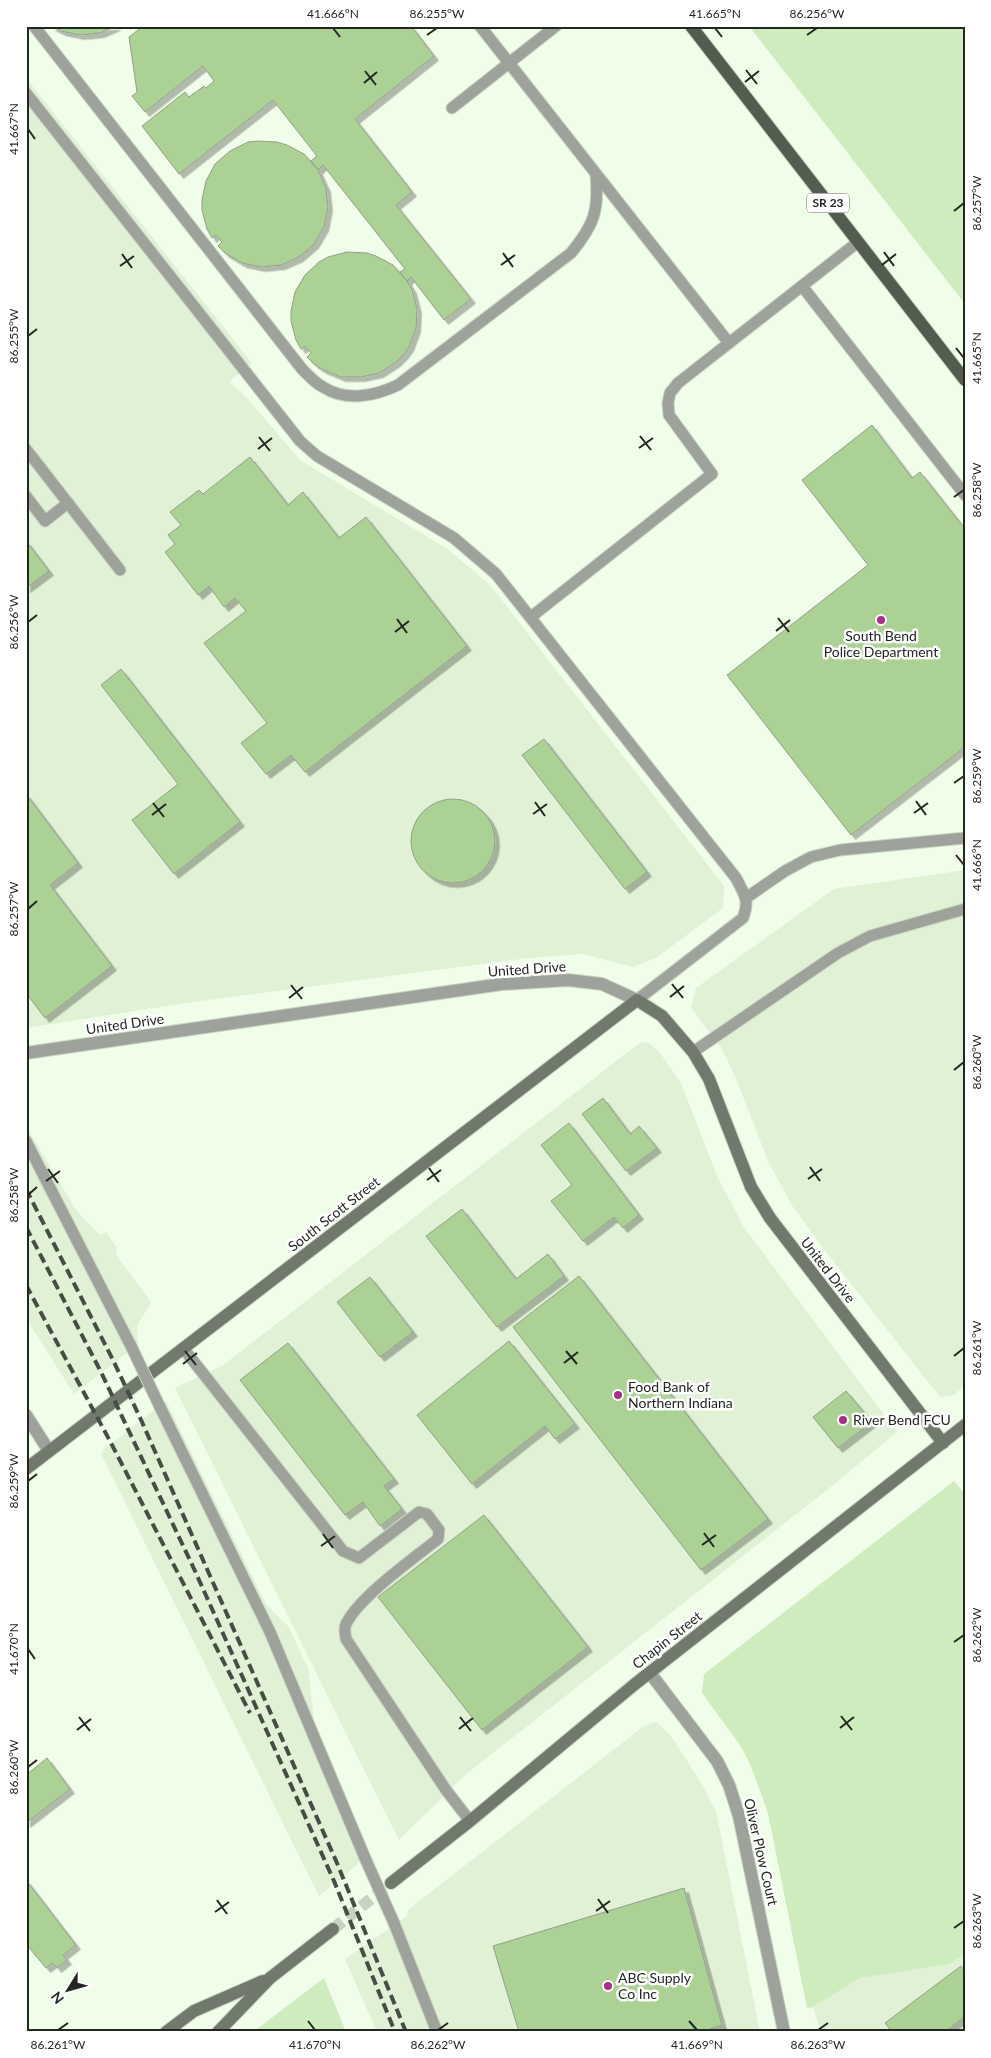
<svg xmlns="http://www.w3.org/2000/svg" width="991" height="2058" viewBox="0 0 991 2058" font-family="Lato,sans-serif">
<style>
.built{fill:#e0f1d6}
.green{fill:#cfecbe}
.building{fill:#abd194;stroke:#939f8c;filter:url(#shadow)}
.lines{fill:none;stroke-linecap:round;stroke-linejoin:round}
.secondary-tunnel{stroke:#c7d2c0;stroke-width:12;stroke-dasharray:12 6;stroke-linecap:butt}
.lane-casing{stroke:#cbd6c4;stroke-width:13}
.street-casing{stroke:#cbd6c4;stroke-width:14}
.secondary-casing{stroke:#cbd6c4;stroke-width:14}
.primary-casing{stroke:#cbd6c4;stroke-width:14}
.lane{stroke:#9da29a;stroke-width:11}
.street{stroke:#9da29a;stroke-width:12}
.secondary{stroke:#71796d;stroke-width:12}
.primary{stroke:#535c4e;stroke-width:12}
.rail{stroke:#474d44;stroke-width:4;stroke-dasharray:10 5;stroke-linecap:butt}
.lane-bridge-casing{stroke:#cbd6c4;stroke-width:13;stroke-linecap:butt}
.lane-bridge{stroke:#9da29a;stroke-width:11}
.ticks{fill:none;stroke:#222720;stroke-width:2}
.poi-dot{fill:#aa2f82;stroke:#fff;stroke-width:2}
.labels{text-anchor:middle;stroke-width:5;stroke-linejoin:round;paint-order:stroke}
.shield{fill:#fff;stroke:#646863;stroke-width:1}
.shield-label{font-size:12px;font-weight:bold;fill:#222720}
.poi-label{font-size:14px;fill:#222720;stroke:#fff;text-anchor:start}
.street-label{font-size:14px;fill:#222720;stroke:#fff}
.neatline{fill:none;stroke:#222720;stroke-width:2}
.ticks-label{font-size:12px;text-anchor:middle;fill:#222720}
</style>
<defs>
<filter id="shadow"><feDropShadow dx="4.5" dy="4.5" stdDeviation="0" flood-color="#0004"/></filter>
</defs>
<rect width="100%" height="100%" fill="#f0fde8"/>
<g class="built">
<path d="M26 78 252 363 229 382 248 399 300 460 449 550 491 586 724 886 723 908 656 958 633 967 583 954 528 958 193 1002 26 1028Z"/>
<path d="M965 870V1386L952 1396 940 1397 827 1253 791 1204 768 1161 735 1076 723 1051 691 1007 696 988 834 889Z"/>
<path d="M641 1042 649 1043 660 1053 681 1083 717 1176 743 1226 897 1432 837 1482 465 1775 399 1840 175 1388 222 1366Z"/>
<path d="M26 1126 76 1210 100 1235 106 1232 117 1248 116 1255 151 1302 137 1326 138 1344 74 1394 26 1318Z"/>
<path d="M166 1401 266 1604 288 1626 308 1668 315 1728 370 1854 319 1896 101 1454 104 1449Z"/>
<path d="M656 1722 671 1736 700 1781 716 1811 760 2032H377L345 1959 406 1917 409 1909 644 1726Z"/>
<path d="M965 1953V2032H821L813 2007 860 1978 950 1964Z"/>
</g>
<g class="green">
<path d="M749 26H965V304Z"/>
<path d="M954 1481 965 1494V1953L950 1964 860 1978 813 2007 807 2008 768 1813 750 1764 740 1745 702 1693 704 1674Z"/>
<path d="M324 1978 346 2032H253Z"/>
</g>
<g class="building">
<path d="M116 26 100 33 80 35 61 31 51 26Z"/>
<path d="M143 26H411L434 56 355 119 412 192 396 205 471 299 444 320 411 277 407 281 400 272 405 269 323 165 318 170 311 161 317 156 273 100 179 174 142 126 185 92 189 97 204 86 206 88 214 81 203 66 145 112 132 96 137 92 129 37Z"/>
<path d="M258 141 277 142 287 145 304 154 318 170 326 188 327 198 328 207 324 227 314 244 299 257 281 265 261 267 242 263 225 253 218 246 222 242 216 235 212 238 207 229 202 210V200L206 181 215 164 230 151 248 142Z"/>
<path d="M347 252 367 253 376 256 393 265 407 281 412 289 417 309 416 328 409 347 403 355 396 362 379 373 361 377H341L322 369 314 364 307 357 311 353 305 346 301 349 296 340 291 321V311L295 292 305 275 319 262 328 257Z"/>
<path d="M872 425 912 478 920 472 965 529V747L851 835 727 675 868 565 802 480Z"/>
<path d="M250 457 288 505 303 492 339 538 366 517 467 646 305 772 291 755 266 774 241 743 267 723 204 643 246 611 235 598 224 607 209 586 198 595 165 552 175 544 168 535 181 525 170 512 199 490 203 494Z"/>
<path d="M26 541 49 571 26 588Z"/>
<path d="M121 669 240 822 174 874 132 820 178 784 101 685Z"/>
<path d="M544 739 647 872 625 889 522 755Z"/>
<path d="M26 794 78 863 50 885 112 966 45 1018 26 993Z"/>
<circle cx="453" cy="841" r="42"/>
<path d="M603 1098 630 1134 639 1126 657 1148 626 1171 582 1114Z"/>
<path d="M569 1123 639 1215 623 1228 614 1217 583 1241 551 1201 572 1185 541 1145Z"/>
<path d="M462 1209 516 1279 548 1254 564 1276 497 1327 426 1236Z"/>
<path d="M579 1276 768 1519 701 1570 513 1327Z"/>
<path d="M370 1277 413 1332 380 1357 337 1302Z"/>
<path d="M509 1341 575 1424 555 1439 545 1426 472 1484 417 1415Z"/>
<path d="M288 1343 394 1479 384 1486 402 1509 380 1526 363 1502 345 1515 240 1380Z"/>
<path d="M846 1391 872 1422 838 1448 813 1417Z"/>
<path d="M484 1515 588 1647 482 1730 378 1597Z"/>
<path d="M47 1758 70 1789 26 1823V1775Z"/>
<path d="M26 1880 76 1945 63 1955 67 1960 57 1968 53 1963 46 1968 26 1944Z"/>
<path d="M684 1888 722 2025 701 2032H519L493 1946Z"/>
<path d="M961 1966 965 1971V2016L945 2032H892L885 2023Z"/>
</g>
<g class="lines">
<path class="secondary-tunnel" d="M333 1929 391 1883"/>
<defs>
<g id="lane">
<path d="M34 26 302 369C308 375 315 383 323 387 346 402 375 396 398 385L571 253C594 225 599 211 596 175"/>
<path d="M480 26 729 343"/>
<path d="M26 93 300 441 317 456 454 538 496 574 736 878C744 894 750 900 743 918L637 1000"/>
<path d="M452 108 556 26"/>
<path d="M802 286 965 495"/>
<path d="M26 449 120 570"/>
<path d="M26 496 45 521 68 503"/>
<path d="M531 617 712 474 669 415 668 403 670 393 678 383 858 242"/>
<path d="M746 898 785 871 811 857 840 850 965 838"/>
<path d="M693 1052 838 953 870 936 965 909"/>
<path d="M26 1141 132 1348"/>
<path d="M183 1348 343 1551 359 1558 419 1512 427 1514 439 1530 438 1539C414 1558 359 1597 346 1624 344 1628 345 1634 346 1639L446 1790 470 1821"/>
<path d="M159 1405 270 1632 365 1858"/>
<path d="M394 1923 437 2032"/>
</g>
<g id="street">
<path d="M26 1053 502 984 568 980 602 984 637 1000"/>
<path d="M26 1415 49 1451"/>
<path d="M650 1673 717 1761 729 1785 739 1816 784 2032"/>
</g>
<g id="secondary">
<path d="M26 1469 637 1000 662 1016 693 1052 709 1079 751 1187 770 1218 943 1443"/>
<path d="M391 1883 470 1821 635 1684 965 1425"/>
<path d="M166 2032 194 2011 263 1981"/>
<path d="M218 2032 270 1978 333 1929"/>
</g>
<path id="primary" d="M691 26 965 380"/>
</defs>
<use href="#lane" class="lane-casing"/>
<use href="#street" class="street-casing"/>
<use href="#secondary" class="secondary-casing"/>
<use href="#primary" class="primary-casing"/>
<use href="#lane" class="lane"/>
<use href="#street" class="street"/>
<use href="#secondary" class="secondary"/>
<use href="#primary" class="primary"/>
<g class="rail">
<path d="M26 1189 114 1362 142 1422 337 1863 406 2032"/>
<path d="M26 1227 101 1372 195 1571 334 1881 395 2032"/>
<path d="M26 1285 111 1443 250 1713"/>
</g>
<defs>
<g id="lane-bridge">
<path d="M132 1348 159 1405"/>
<path d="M365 1858 394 1923"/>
</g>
</defs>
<use href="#lane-bridge" class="lane-bridge-casing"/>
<use href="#lane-bridge" class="lane-bridge"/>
</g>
<path class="ticks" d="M333 28 340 37M715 28 722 37M427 35 437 28M807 35 817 28M746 70 757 84M365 71 376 85M745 82 759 71M364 83 377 72M28 129 35 139M954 211 964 203M884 252 894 266M503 253 513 267M122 254 132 268M501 265 515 255M882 265 896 254M120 266 134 256M28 336 37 329M956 348 964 358M640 436 651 450M259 437 270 451M639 448 653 438M258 449 272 438M954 497 964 490M778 618 789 632M397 619 407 633M28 622 37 615M776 631 790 620M395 632 409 621M954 783 964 776M916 801 926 815M535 802 545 816M153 803 164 817M914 813 928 803M533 814 547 804M152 815 166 804M956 855 964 865M28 909 37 901M672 984 683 998M291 985 302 999M670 997 684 986M289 998 303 987M954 1070 964 1062M810 1167 820 1181M429 1168 439 1182M48 1169 58 1183M808 1179 822 1169M427 1180 441 1170M46 1181 60 1171M28 1195 37 1187M185 1351 196 1365M566 1351 577 1364M954 1356 964 1348M564 1363 578 1352M183 1364 197 1353M28 1481 37 1474M704 1533 714 1547M323 1534 333 1548M702 1545 716 1535M321 1546 335 1536M954 1642 964 1635M28 1649 35 1659M841 1716 852 1730M79 1717 90 1731M460 1717 471 1731M840 1728 854 1717M459 1729 473 1718M77 1730 91 1719M28 1767 37 1760M598 1899 608 1913M217 1900 227 1914M596 1911 610 1901M215 1912 229 1902M954 1928 964 1921M308 2021 315 2030M689 2021 697 2030M58 2030 68 2023M438 2030 448 2023M818 2030 828 2023"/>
<g class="poi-dot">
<circle cx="881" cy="620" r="5"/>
<circle cx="618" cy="1395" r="5"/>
<circle cx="843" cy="1420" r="5"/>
<circle cx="608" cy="1986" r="5"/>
</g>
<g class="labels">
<rect class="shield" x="807" y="193.5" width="42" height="19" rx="4"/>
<g class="shield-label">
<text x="828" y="207">SR 23</text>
</g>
<g class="poi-label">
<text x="881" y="641" text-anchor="middle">South Bend<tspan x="881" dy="16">Police Department</tspan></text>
<text x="628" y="1392">Food Bank of<tspan x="628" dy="16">Northern Indiana</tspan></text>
<text x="853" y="1425">River Bend FCU</text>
<text x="618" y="1983">ABC Supply<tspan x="618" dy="16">Co Inc</tspan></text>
</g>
<g class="street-label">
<text transform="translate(527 969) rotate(-4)" y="5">United Drive</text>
<text transform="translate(125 1024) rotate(-8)" y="5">United Drive</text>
<text transform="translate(334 1214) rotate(-38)" y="5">South Scott Street</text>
<text transform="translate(828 1270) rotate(52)" y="5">United Drive</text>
<text transform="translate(667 1640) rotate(-38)" y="5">Chapin Street</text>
<text transform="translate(761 1852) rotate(77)" y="5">Oliver Plow Court</text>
</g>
</g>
<rect width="991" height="2058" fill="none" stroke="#ffffff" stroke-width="55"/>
<g transform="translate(68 1990) rotate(233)" stroke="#ffffff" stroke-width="4" paint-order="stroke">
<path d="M0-4L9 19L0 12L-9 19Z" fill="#222720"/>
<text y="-8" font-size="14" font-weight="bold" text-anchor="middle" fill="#222720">N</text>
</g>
<rect x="28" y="28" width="936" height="2002" class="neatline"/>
<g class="ticks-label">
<text x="333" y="18">41.666°N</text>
<text x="437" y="18">86.255°W</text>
<text x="715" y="18">41.665°N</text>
<text x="817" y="18">86.256°W</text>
<text transform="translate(14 129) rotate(-90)" y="4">41.667°N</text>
<text transform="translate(977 203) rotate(-90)" y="4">86.257°W</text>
<text transform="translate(14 336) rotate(-90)" y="4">86.255°W</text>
<text transform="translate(977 358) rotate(-90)" y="4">41.665°N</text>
<text transform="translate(977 490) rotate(-90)" y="4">86.258°W</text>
<text transform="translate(14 622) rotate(-90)" y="4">86.256°W</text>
<text transform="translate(977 776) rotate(-90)" y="4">86.259°W</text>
<text transform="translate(977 865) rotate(-90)" y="4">41.666°N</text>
<text transform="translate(14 909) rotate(-90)" y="4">86.257°W</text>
<text transform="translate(977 1062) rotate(-90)" y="4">86.260°W</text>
<text transform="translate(14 1195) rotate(-90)" y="4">86.258°W</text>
<text transform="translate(977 1348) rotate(-90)" y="4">86.261°W</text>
<text transform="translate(14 1481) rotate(-90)" y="4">86.259°W</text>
<text transform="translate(977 1635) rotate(-90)" y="4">86.262°W</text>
<text transform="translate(14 1649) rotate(-90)" y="4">41.670°N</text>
<text transform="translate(14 1767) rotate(-90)" y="4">86.260°W</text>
<text transform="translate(977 1921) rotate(-90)" y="4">86.263°W</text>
<text x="58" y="2049">86.261°W</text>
<text x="315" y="2049">41.670°N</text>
<text x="438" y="2049">86.262°W</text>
<text x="697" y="2049">41.669°N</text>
<text x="818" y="2049">86.263°W</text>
</g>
</svg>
